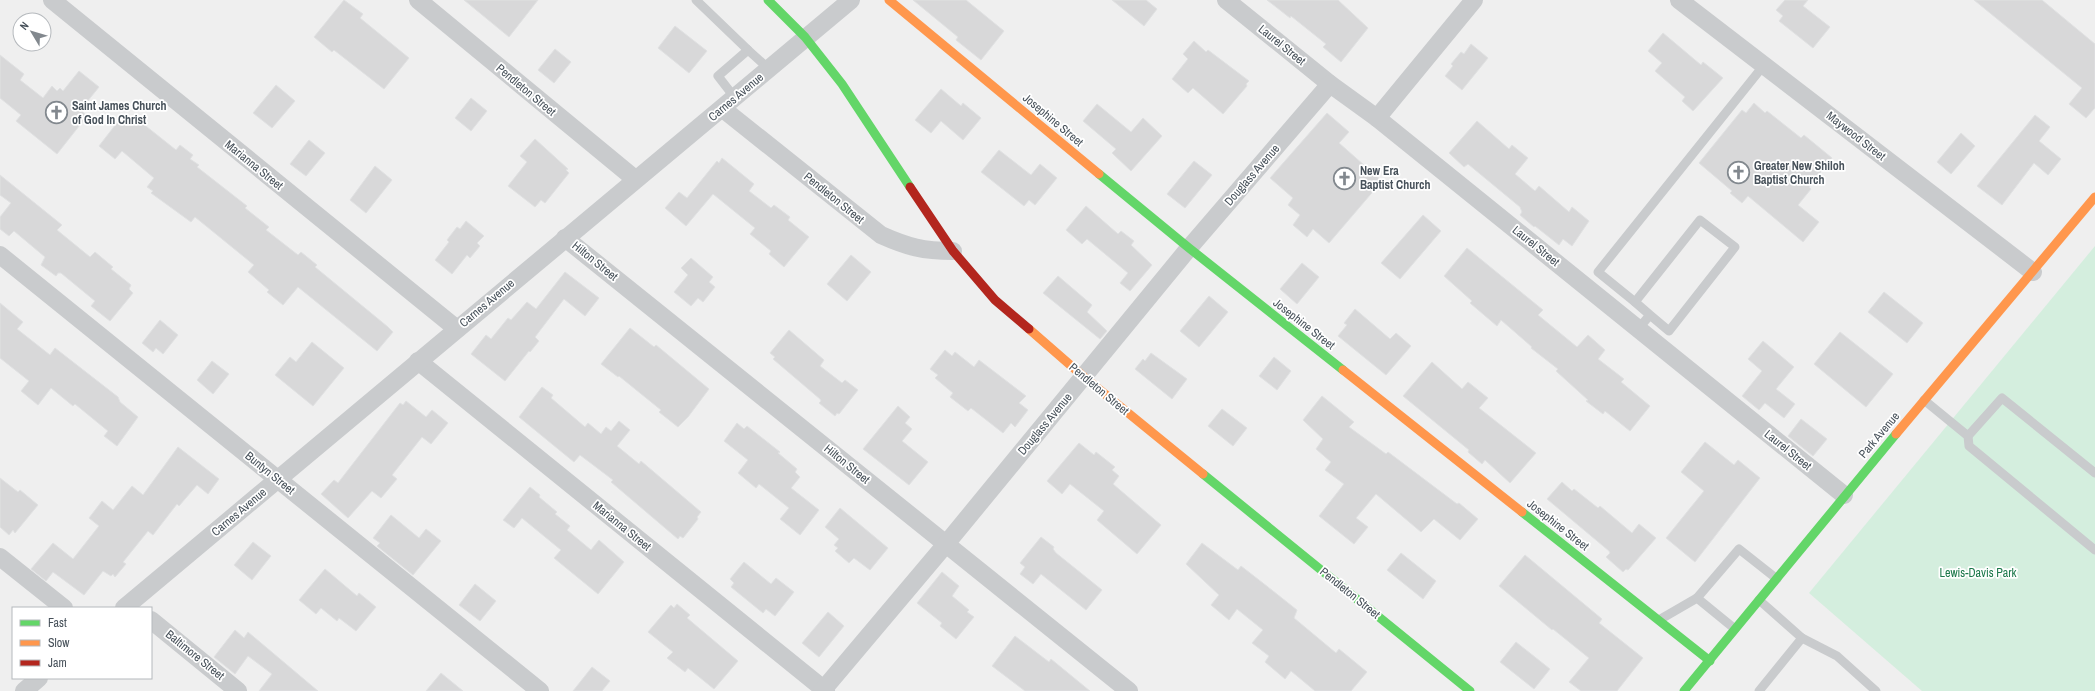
<svg xmlns="http://www.w3.org/2000/svg" width="2095" height="691" viewBox="0 0 2095 691" font-family="'Archivo Narrow',sans-serif">
<style>
.green{fill:#d4eede}
.building{fill:#d8d8d9;stroke:#e0e1e2}
.lines{fill:none;stroke-linecap:round;stroke-linejoin:round}
.lane{stroke:#c9cbcd;stroke-width:9}
.street{stroke:#c9cbcd;stroke-width:18}
.fast{stroke:#63d668;stroke-width:9}
.slow{stroke:#ff974d;stroke-width:9}
.jam{stroke:#b3261e;stroke-width:9}
.labels{text-anchor:middle;stroke-width:3.5;stroke-linejoin:round;paint-order:stroke}
.street-label{font-size:12px;fill:#47515a;stroke:#fff}
.poi-label{font-size:12px;font-weight:bold;fill:#47515a;stroke:#fff;text-anchor:start}
.park-label{font-size:12px;fill:#1b784a;stroke:#fff}
</style>
<rect width="100%" height="100%" fill="#efefef"/>
<path class="green" d="M2095 246V691H1922L1809 593Z"/>
<g class="building">
<path d="M344 0 363 14 360 18 409 58 384 89 334 50 332 52 314 37Z"/>
<path d="M464 0H538L509 37Z"/>
<path d="M913 0H966L1004 31 981 60 956 40 958 37Z"/>
<path d="M1112 0H1146L1157 9 1144 26Z"/>
<path d="M1267 0H1338L1368 28 1341 62 1323 47 1326 44 1291 16 1290 18Z"/>
<path d="M1785 0H1808L1803 6 1830 27 1813 48 1779 21 1783 16 1776 10Z"/>
<path d="M1974 0H2042L2095 44V108L2086 118 2069 104 2082 88Z"/>
<path d="M675 26 707 51 689 73 658 48Z"/>
<path d="M1663 33 1701 65 1703 62 1723 78 1693 111 1682 101 1685 97 1655 71 1662 63 1648 51Z"/>
<path d="M1194 41 1206 52 1208 50 1249 81 1246 84 1247 86 1223 114 1193 88 1188 93 1172 79 1188 59 1183 54Z"/>
<path d="M1471 44 1488 58 1462 90 1445 76 1453 66 1451 64 1461 52 1464 54Z"/>
<path d="M555 49 571 62 554 83 538 70Z"/>
<path d="M0 55 24 74 20 80 43 98 52 86 57 91 60 88 63 91 79 71 99 87 82 108 85 110 83 112 87 116 57 154 16 121 21 115 0 98Z"/>
<path d="M276 85 295 101 272 128 253 113Z"/>
<path d="M941 89 961 106 963 103 981 118 963 140 941 121 931 133 915 120Z"/>
<path d="M471 98 487 111 471 131 455 118Z"/>
<path d="M1754 103 1765 113 1767 111 1801 138 1804 135 1832 158 1809 187 1811 189 1798 205 1819 222 1803 242 1748 196 1742 203 1730 193 1732 191 1699 163 1742 110 1746 113Z"/>
<path d="M1097 104 1131 132 1143 118 1162 136 1131 171 1112 153 1116 149 1083 121Z"/>
<path d="M1327 113 1349 132 1339 143 1382 181 1329 243 1313 229 1307 237 1293 225 1300 215 1288 205 1293 198 1270 178Z"/>
<path d="M123 115 129 119 132 115 176 150 180 145 193 155 190 159 199 165 197 167 247 206 245 208 269 227 266 230 298 255 301 252 317 265 315 267 388 327 393 332 377 351 298 287 283 305 267 292 269 290 248 272 254 265 195 217 191 222 151 193 153 191 147 187 154 178 122 151 115 159 99 146Z"/>
<path d="M2035 115 2050 127 2039 141 2061 159 2048 175 2034 163 2002 205 1977 186Z"/>
<path d="M1477 121 1509 149 1512 145 1528 158 1515 174 1535 191 1539 186 1569 212 1572 207 1589 221 1572 246 1563 239 1559 245 1535 226 1534 227 1520 215 1522 212 1520 207 1468 164 1464 167 1449 153Z"/>
<path d="M1961 133 1975 146 1951 174 1937 162Z"/>
<path d="M535 139 568 169 566 170 569 173 545 203 541 200 535 207 508 186 527 162 520 156Z"/>
<path d="M309 140 325 153 306 176 290 164Z"/>
<path d="M999 150 1031 175 1040 164 1057 178 1035 205 1029 200 1024 206 981 172Z"/>
<path d="M722 158 754 184 749 191 771 208 774 205 790 217 788 220 809 237 784 267 769 254 771 251 750 234 755 228 713 194 686 226 665 208 679 192 687 198 717 161 719 163Z"/>
<path d="M1194 161 1212 175 1185 208 1167 194Z"/>
<path d="M375 166 392 180 366 213 350 200Z"/>
<path d="M0 175 62 225 57 230 90 257 95 252 113 267 111 269 131 285 129 289 133 293 110 321 91 306 95 301 61 273H58L56 276 41 265 45 257 14 231 9 236 0 229V217L11 203 0 195Z"/>
<path d="M1086 206 1118 234 1121 231 1134 241 1131 245 1152 265 1130 291 1120 283 1128 273 1087 239 1082 244 1066 230Z"/>
<path d="M1423 215 1441 231 1400 279 1381 263Z"/>
<path d="M466 221 484 236 477 243 480 246 470 258 467 255 452 274 435 260 449 242 447 240 457 227 460 229Z"/>
<path d="M1467 248 1543 310 1538 315 1577 347 1588 335 1605 350 1598 359 1624 379 1621 382 1650 406 1630 431 1605 411 1603 414 1586 401 1588 400 1556 371 1558 369 1531 348 1532 347 1501 320 1497 326 1470 303 1472 301 1444 276Z"/>
<path d="M851 255 871 272 847 301 827 284Z"/>
<path d="M691 258 713 277 709 282 715 287 703 302 698 298 691 306 674 292 688 275 681 268Z"/>
<path d="M1302 263 1319 277 1297 304 1280 289Z"/>
<path d="M565 272 599 298 585 316 564 299 535 337 539 341 530 352 529 351 505 381 471 354 486 335 491 339 508 318 511 320 527 302 536 309Z"/>
<path d="M1058 276 1092 305 1087 312 1107 331 1100 339 1043 293Z"/>
<path d="M1884 292 1923 323 1907 343 1868 312Z"/>
<path d="M1209 296 1228 312 1199 347 1180 331Z"/>
<path d="M0 303 23 322 17 329 50 355 55 348 118 397 120 402 138 417 117 446 104 436 108 431 75 404 73 406 51 388 38 405 21 391 29 381 0 358Z"/>
<path d="M1355 309 1390 339 1396 333 1411 346 1386 375 1338 336 1347 325 1344 323Z"/>
<path d="M160 320 178 335 163 354 156 348 153 352 142 343Z"/>
<path d="M630 328 654 347 656 345 709 389 688 417 678 427 659 412 661 410 619 376 618 377 601 364Z"/>
<path d="M789 330 824 360 820 366 842 383 845 380 858 390 839 414 837 413 835 416 819 403 821 401 820 399 773 359 775 357 770 353Z"/>
<path d="M1840 332 1893 374 1866 407 1814 364Z"/>
<path d="M1763 341 1794 367 1776 389 1795 404 1784 418 1765 403 1759 410 1742 396 1762 371 1748 359Z"/>
<path d="M312 342 344 368 313 406 275 375 290 357 296 362Z"/>
<path d="M945 350 952 356 955 352 974 367 979 360 1026 396 1019 403 1028 410 1015 427 1011 423 1003 433 971 408 968 411 950 397 953 393 935 378 938 375 930 369Z"/>
<path d="M1151 353 1187 379 1172 399 1135 369 1143 359 1145 361Z"/>
<path d="M1274 357 1291 371 1277 390 1259 376Z"/>
<path d="M212 361 229 374 213 394 197 380Z"/>
<path d="M1432 362 1462 389 1468 382 1488 398 1479 408 1536 453 1510 483 1485 460 1482 464 1468 452 1469 450 1403 396Z"/>
<path d="M542 387 553 395 551 398 585 427 588 423 601 434 606 427 611 431 619 421 630 430 617 446 639 464 641 461 701 512 697 517 698 519 683 538 680 536 678 539 611 482 613 480 580 455 574 462 519 417Z"/>
<path d="M1322 396 1354 422 1349 427 1386 454 1388 452 1457 504 1459 503 1478 519 1460 540 1434 519 1421 532 1376 494 1356 518 1368 527 1354 544 1319 516 1344 484 1325 470 1331 462 1316 449 1323 439 1303 420Z"/>
<path d="M406 401 426 417 432 410 448 423 431 444 422 437 392 475 397 479 381 498 372 491 348 518 321 494 334 480 338 483 400 403 403 405Z"/>
<path d="M898 406 910 417 905 423 912 429 902 441 928 462 909 485 863 449Z"/>
<path d="M1222 409 1247 428 1233 446 1208 426Z"/>
<path d="M1801 419 1827 439 1813 456 1788 436Z"/>
<path d="M737 423 744 429 747 426 780 452 778 453 797 469 795 472 800 477 791 488 819 510 800 535 780 519 789 508 759 484 756 488 738 473 748 460 724 441Z"/>
<path d="M1705 442 1734 465 1738 460 1760 478 1695 562 1666 538 1704 491 1681 472Z"/>
<path d="M1079 443 1094 455 1096 452 1115 467 1112 470 1119 476 1113 484 1161 525 1137 554 1097 520 1104 511 1070 484 1062 494 1047 481Z"/>
<path d="M178 447 219 479 208 494 197 485 179 506 177 504 153 535 148 531 123 562 126 564 115 577 113 574 111 576 103 571 84 595 53 572 46 581 31 569 53 543 73 559 99 526 89 518 102 501 113 510 132 486 143 495Z"/>
<path d="M0 478 18 492 20 490 38 505 15 533 13 530 9 535 0 527Z"/>
<path d="M1562 482 1572 491 1574 489 1598 508 1600 506 1632 533 1639 524 1656 538 1628 570 1626 569 1623 572 1606 557 1610 553 1609 551 1547 499Z"/>
<path d="M530 487 540 495 539 497 557 512 555 514 570 526 567 530 591 550 599 540 624 562 598 594 554 558 561 550 522 518 514 528 503 520Z"/>
<path d="M840 508 888 548 870 570 854 558 849 563 835 551 838 548 834 545 839 539 825 527Z"/>
<path d="M391 515 419 538 426 529 441 541 413 575 377 546 380 543 373 538Z"/>
<path d="M1041 537 1054 547 1053 549 1056 553 1102 590 1086 610 1041 574 1033 584 1020 574 1025 567 1020 563Z"/>
<path d="M253 542 271 556 252 580 234 565Z"/>
<path d="M1202 543 1238 570 1241 566 1268 587 1297 610 1294 618 1336 653 1339 649 1367 672 1351 691H1315L1291 671 1285 679 1265 662 1269 656 1252 643 1263 630 1237 609 1229 620 1211 605 1219 595 1186 564Z"/>
<path d="M1401 553 1436 581 1423 599 1387 570Z"/>
<path d="M1525 555 1602 619 1599 623 1643 658 1617 691H1581L1569 682 1589 658 1553 629 1552 630 1499 586Z"/>
<path d="M744 562 771 584 776 578 794 592 775 616 766 609 763 613 731 587 734 583 730 579Z"/>
<path d="M325 569 357 596 359 593 376 607 356 631 339 618 337 621 321 608 316 614 299 600Z"/>
<path d="M942 572 959 586 952 596 969 610 967 612 974 617 956 639 940 626 942 623 917 603Z"/>
<path d="M475 584 496 601 480 621 459 605Z"/>
<path d="M677 604 690 615 687 618 738 661 714 689 688 668 685 672 667 658 673 652 648 632 671 605 674 608Z"/>
<path d="M828 612 844 626 819 657 802 643Z"/>
<path d="M235 630 244 638 248 632 318 691H259L272 674 248 656 235 674 214 657Z"/>
<path d="M1015 636 1049 662 1051 659 1090 691H1025L992 666Z"/>
<path d="M1516 642 1550 669 1534 689 1500 662Z"/>
<path d="M592 667 610 681 602 691H573Z"/>
<path d="M441 673 463 691H426Z"/>
</g>
<g class="lines">
<g class="lane">
<path d="M696 0 748 50"/>
<path d="M735 98 718 76 748 50 769 69"/>
<path d="M1635 302 1598 272 1764 65"/>
<path d="M1638 329 1650 315 1669 331 1735 247 1700 220 1635 302 1650 315"/>
<path d="M1924 400 1968 436 1969 446 2095 550"/>
<path d="M1968 436 2002 398 2095 473"/>
<path d="M1759 600 1802 638 1837 656 1876 691"/>
<path d="M1659 620 1697 598"/>
<path d="M1735 629 1697 598 1739 549 1777 579"/>
<path d="M1759 691 1802 638"/>
</g>
<g class="street">
<path d="M52 0 457 329"/>
<path d="M418 0 635 179"/>
<path d="M1226 0 1330 84 1377 118 1844 495"/>
<path d="M1679 0 2033 272"/>
<path d="M723 109 881 235C908 247 923 251 953 251"/>
<path d="M1377 118 1474 0"/>
<path d="M565 238 1129 691"/>
<path d="M0 255 540 691"/>
<path d="M418 361 826 691"/>
<path d="M0 557 64 608"/>
<path d="M124 608 851 0"/>
<path d="M151 620 238 691"/>
<path d="M24 691 39 678"/>
<path d="M822 691 946 544 1189 248 1330 84"/>
</g>
<g class="fast">
<path d="M768 0 805 37 842 84 910 187"/>
<path d="M1099 174 1189 248 1343 370"/>
<path d="M1203 474 1470 691"/>
<path d="M1522 512 1710 661"/>
<path d="M1684 691 1896 434"/>
</g>
<g class="slow">
<path d="M889 0 1099 174"/>
<path d="M1029 329 1084 377 1203 474"/>
<path d="M1343 370 1522 512"/>
<path d="M1896 434 2095 197"/>
</g>
<path class="jam" d="M910 187 953 251 995 300 1029 329"/>
</g>
<defs>
<symbol id="church-ring" viewBox="-11 -11 22 22"><circle r="9.5" fill="#fff" stroke="#82888e" stroke-width="1.5"/><path d="M-1.2-6h2.4v3.5h3.3v2.4h-3.3V6h-2.4V-.1h-3.3v-2.4h3.3Z" fill="#82888e"/></symbol>
</defs>
<g fill-rule="evenodd">
<use href="#church-ring" x="44" y="100" width="25" height="25"/>
<use href="#church-ring" x="1726" y="160" width="25" height="25"/>
<use href="#church-ring" x="1332" y="166" width="25" height="25"/>
</g>
<g class="labels">
<g class="street-label">
<text transform="translate(1282 45) rotate(39)" y="4">Laurel Street</text>
<text transform="translate(526 90) rotate(40)" y="4">Pendleton Street</text>
<text transform="translate(736 97) rotate(-40)" y="4">Carnes Avenue</text>
<text transform="translate(1053 120) rotate(40)" y="4">Josephine Street</text>
<text transform="translate(1856 136) rotate(38)" y="4">Maywood Street</text>
<text transform="translate(254 165) rotate(39)" y="4">Marianna Street</text>
<text transform="translate(1252 175) rotate(-49)" y="4">Douglass Avenue</text>
<text transform="translate(834 198) rotate(39)" y="4">Pendleton Street</text>
<text transform="translate(1536 246) rotate(39)" y="4">Laurel Street</text>
<text transform="translate(595 261) rotate(39)" y="4">Hilton Street</text>
<text transform="translate(487 303) rotate(-40)" y="4">Carnes Avenue</text>
<text transform="translate(1304 324) rotate(38)" y="4">Josephine Street</text>
<text transform="translate(1099 389) rotate(40)" y="4">Pendleton Street</text>
<text transform="translate(1045 424) rotate(-50)" y="4">Douglass Avenue</text>
<text transform="translate(1879 435) rotate(-50)" y="4">Park Avenue</text>
<text transform="translate(1788 450) rotate(39)" y="4">Laurel Street</text>
<text transform="translate(847 464) rotate(39)" y="4">Hilton Street</text>
<text transform="translate(270 473) rotate(39)" y="4">Buntyn Street</text>
<text transform="translate(239 512) rotate(-40)" y="4">Carnes Avenue</text>
<text transform="translate(1558 525) rotate(38)" y="4">Josephine Street</text>
<text transform="translate(622 526) rotate(39)" y="4">Marianna Street</text>
<text transform="translate(1350 593) rotate(39)" y="4">Pendleton Street</text>
<text transform="translate(195 655) rotate(39)" y="4">Baltimore Street</text>
</g>
<g class="poi-label">
<text x="72" y="110">Saint James Church<tspan x="72" dy="14">of God In Christ</tspan></text>
<text x="1754" y="170">Greater New Shiloh<tspan x="1754" dy="14">Baptist Church</tspan></text>
<text x="1360" y="175">New Era<tspan x="1360" dy="14">Baptist Church</tspan></text>
</g>
<g class="park-label">
<text x="1978" y="577">Lewis-Davis Park</text>
</g>
</g>
<rect x="12" y="607" width="140" height="72" fill="#ffffff" stroke="#b5b9bd"/>
<rect x="20" y="620" width="20" height="6" fill="#63d668" stroke="#b5b9bd"/>
<text x="48" y="627" font-size="12" fill="#47515a">Fast</text>
<rect x="20" y="640" width="20" height="6" fill="#ff974d" stroke="#b5b9bd"/>
<text x="48" y="647" font-size="12" fill="#47515a">Slow</text>
<rect x="20" y="660" width="20" height="6" fill="#b3261e" stroke="#b5b9bd"/>
<text x="48" y="667" font-size="12" fill="#47515a">Jam</text>
<g transform="translate(32 32) rotate(308)"><circle r="19" fill="#ffffff" stroke="#b5b9bd"/>
<path d="M0-3L7 15L0 10L-7 15Z" fill="#82888e"/>
<text y="-6" font-size="11" font-weight="bold" text-anchor="middle" fill="#47515a">N</text>
</g>
</svg>
